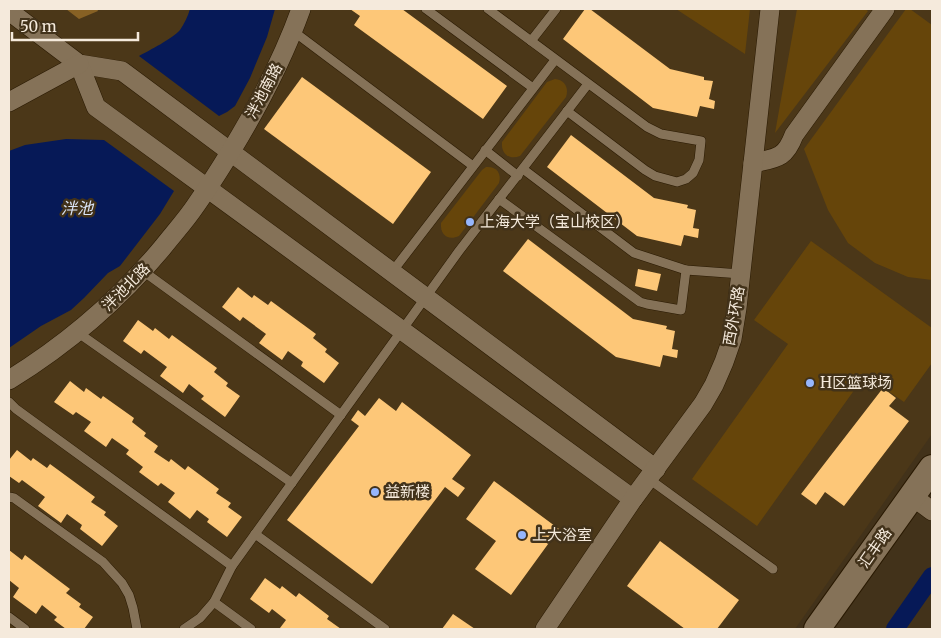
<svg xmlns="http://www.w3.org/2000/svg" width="941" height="638" viewBox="0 0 941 638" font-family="Merriweather,'Noto Sans SC',serif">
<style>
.built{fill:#4b3718}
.green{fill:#66450a}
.forest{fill:#876124}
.water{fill:#061957}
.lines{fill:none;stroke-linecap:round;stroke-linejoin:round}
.canal{stroke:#061957;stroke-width:18}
.building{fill:#fdc778}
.lane-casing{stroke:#291902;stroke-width:10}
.street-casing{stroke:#291902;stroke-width:20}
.secondary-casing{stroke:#291902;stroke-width:28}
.lane{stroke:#857258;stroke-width:9}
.street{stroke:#857258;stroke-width:19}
.secondary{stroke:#857258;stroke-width:26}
.poi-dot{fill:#96b6fd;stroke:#42321a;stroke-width:2}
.labels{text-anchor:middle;stroke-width:5;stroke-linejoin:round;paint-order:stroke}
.street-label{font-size:15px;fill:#f5eadc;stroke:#42321a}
.poi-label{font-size:15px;fill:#f5eadc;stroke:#42321a;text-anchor:start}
.water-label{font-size:16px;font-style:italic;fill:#dae4f7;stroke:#42321a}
</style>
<rect width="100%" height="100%" fill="#42321a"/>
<path class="built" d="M9 9H932V434L795 629H9Z"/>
<g class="green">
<path d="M676 9H750L745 54Z"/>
<path d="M797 9H865L868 11 775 133Z"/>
<path d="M906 9H910L932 25V280L908 277 875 263 848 243 828 210 804 149Z"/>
<path d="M555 79C565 80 569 88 566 97L520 156C509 160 501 154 502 142L547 82Z"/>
<path d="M486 167C496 166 502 173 499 183L459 236C448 241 440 235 441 223L482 170Z"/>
<path d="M811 241 932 328V363L904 402 865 375 757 526 692 479 788 344 754 320Z"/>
</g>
<path class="forest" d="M66 9H97L98 11 79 19 80 25 79 19Z"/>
<g class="water">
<path d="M190 9H275L267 37 250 78 235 106 227 112 219 116 139 56C150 50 172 39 180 30 184 24 188 16 190 9Z"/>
<path d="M66 139 104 140 174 191 160 214 120 266 108 273 84 298 71 310 41 326 9 348V151L25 145Z"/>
</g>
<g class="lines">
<path class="canal" d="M895 629 932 576"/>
</g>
<g class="building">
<path d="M350 9H402L507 86 483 119 354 25 360 16Z"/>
<path d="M585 9H590L670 69 704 77V80L713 81 709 99 715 101 714 109 700 106 697 117 653 108 563 39Z"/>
<path d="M302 77 431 172 393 224 264 129Z"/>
<path d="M571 135 654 198 688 205 687 208 696 210 693 228 699 229 698 238 684 235 681 246 637 236 547 167Z"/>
<path d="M528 239 633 319 667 326 666 329 675 331 672 349 678 350 677 358 663 355 660 367 616 357 503 271Z"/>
<path d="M638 269 661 274 657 291 635 286Z"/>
<path d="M238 287 252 298 254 295 268 305 271 301 316 334 313 338 327 349 325 352 339 363 324 383 301 366 303 362 288 351 282 360 259 343 266 334 243 317 240 321 222 307Z"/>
<path d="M138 320 153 331 155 328 169 339 172 335 217 368 214 372 228 383 226 386 240 396 225 417 201 399 204 396 189 384 183 393 160 376 167 367 144 350 141 354 123 341Z"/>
<path d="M70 381 84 392 86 388 101 399 103 396 134 418 132 422 146 433 144 436 158 446 154 452 169 462 171 459 185 470 188 466 219 489 216 493 231 503 228 507 242 517 227 537 207 522 209 519 197 510 190 519 168 502 175 493 161 483 158 486 139 472 143 467 126 454 129 450 112 438 106 447 84 431 91 422 76 412 73 415 54 402Z"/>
<path d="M883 388 896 398 889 406 909 421 844 506 825 492 816 505 801 494Z"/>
<path d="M379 398 396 411 402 402 471 455 452 479 465 488 458 497 445 487 372 584 287 520 359 426 351 420 358 410 365 416Z"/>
<path d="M17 450 31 461 33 458 47 468 50 464 95 497 91 502 106 512 104 515 118 526 102 546 80 529 82 525 67 514 61 523 38 506 45 497 22 480 19 483 9 476V460Z"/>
<path d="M494 481 559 529 511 595 475 569 496 541 466 519Z"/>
<path d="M660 541 739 600 717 629H685L627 586Z"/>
<path d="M9 550 22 560 25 555 70 589 66 593 81 604 79 607 93 617 84 629H66L54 620 57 617 42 605 36 614 13 597 19 588 9 580Z"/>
<path d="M265 578 280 589 282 586 296 597 299 593 329 616 327 619 341 629H281L280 628 286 620 272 609 269 613 250 599Z"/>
<path d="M453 614 475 629H442Z"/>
</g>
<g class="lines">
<defs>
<g id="lane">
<path d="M426 9 533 88"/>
<path d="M488 9 647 127 661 134 701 141 699 160 693 173 686 179 677 182 655 176 645 170 567 111"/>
<path d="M293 31 473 166"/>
<path d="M531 41 556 9"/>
<path d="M485 150 518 176"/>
<path d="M499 199 640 302 647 304 681 310 686 270 634 253 523 169"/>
<path d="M686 270 741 274"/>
<path d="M143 271 341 415"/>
<path d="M392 272 555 60"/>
<path d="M77 332 292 483"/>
<path d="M9 402 16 409 232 566"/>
<path d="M649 479 773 569"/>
<path d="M9 497 14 498 103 562 112 572 122 583 129 595 133 608 137 629"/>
<path d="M255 534 385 629"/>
<path d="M214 602 251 629"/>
<path d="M9 617 25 629"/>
<path d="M184 629 200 618 214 602 232 566 459 251 588 84"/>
</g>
<g id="street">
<path d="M9 11 79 64 122 71 656 469"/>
<path d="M79 64 96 107 633 499"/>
<path d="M9 102 79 64"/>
<path d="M753 163C776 158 785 159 794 135L885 9"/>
<path d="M9 380C69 343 118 301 163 247 174 233 186 220 196 205 208 188 220 169 231 151 259 105 283 59 301 9"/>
<path d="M912 496 932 511"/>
<path d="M545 629 633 499 703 404 714 385 724 362 732 339 737 308 770 9"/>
</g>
<path id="secondary" d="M817 629 932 468"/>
</defs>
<use href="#lane" class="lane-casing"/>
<use href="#street" class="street-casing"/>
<use href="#secondary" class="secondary-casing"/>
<use href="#lane" class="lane"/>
<use href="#street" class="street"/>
<use href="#secondary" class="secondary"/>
</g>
<g class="poi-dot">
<circle cx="470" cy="222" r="5"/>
<circle cx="810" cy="383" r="5"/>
<circle cx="375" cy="492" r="5"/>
<circle cx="522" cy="535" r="5"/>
</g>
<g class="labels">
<g class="street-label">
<text transform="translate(264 91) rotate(-62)" y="5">泮池南路</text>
<text transform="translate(126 287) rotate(-45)" y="5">泮池北路</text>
<text transform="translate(734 316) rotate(-80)" y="5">西外环路</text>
<text transform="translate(875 548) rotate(-55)" y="5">汇丰路</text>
</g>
<g class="poi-label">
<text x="480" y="227">上海大学（宝山校区）</text>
<text x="820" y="388">H区篮球场</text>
<text x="385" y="497">益新楼</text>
<text x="532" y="540">上大浴室</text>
</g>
<g class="water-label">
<text x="77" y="214">泮池</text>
</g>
</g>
<rect width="941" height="638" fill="none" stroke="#f5eadc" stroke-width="20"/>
<path d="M12 32v8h126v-8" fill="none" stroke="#f5eadc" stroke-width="2.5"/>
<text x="20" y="32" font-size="15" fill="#f5eadc" stroke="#42321a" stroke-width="4" paint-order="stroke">50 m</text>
</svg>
